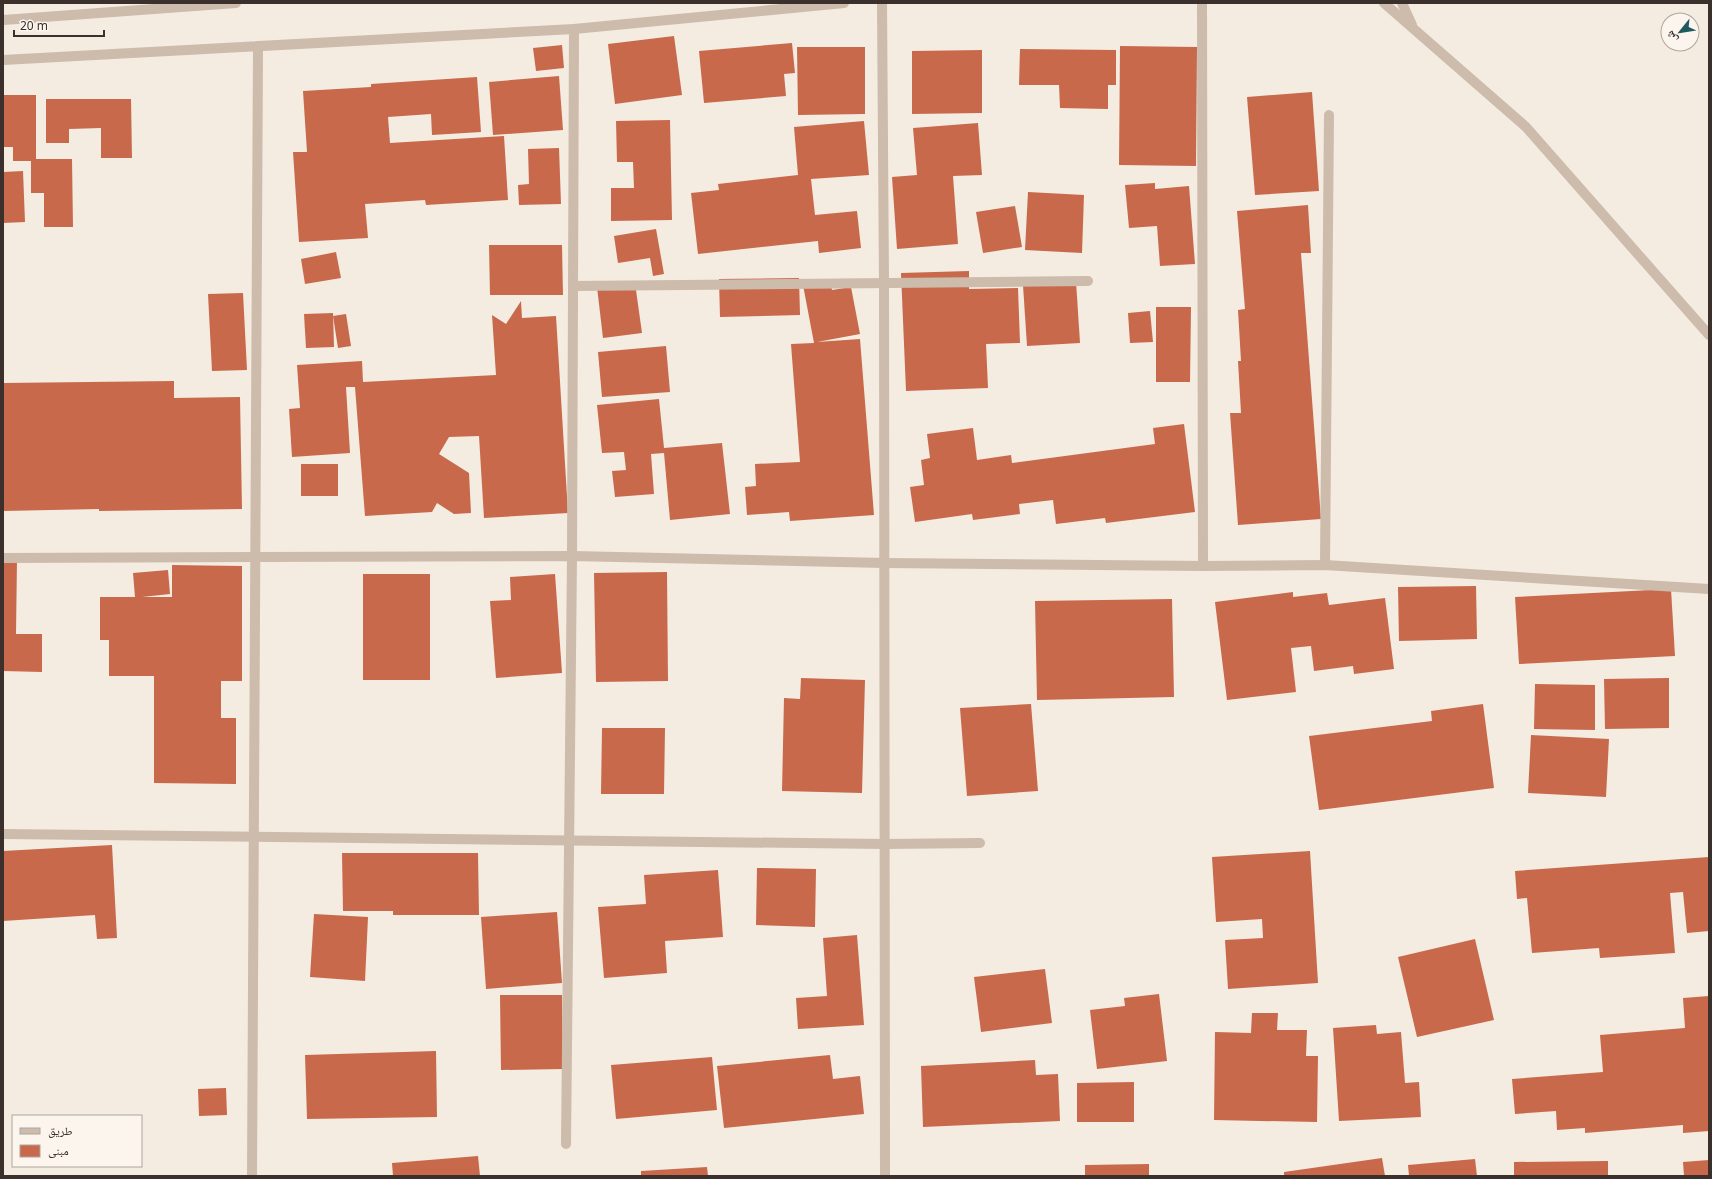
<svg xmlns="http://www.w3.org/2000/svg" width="1712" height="1179" viewBox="0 0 1712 1179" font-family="'Noto Sans','Noto Naskh Arabic',sans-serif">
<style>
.building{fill:#c8694b}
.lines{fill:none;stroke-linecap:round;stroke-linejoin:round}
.minor{stroke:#cdbbac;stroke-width:10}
</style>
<rect width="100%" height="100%" fill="#f4ebe1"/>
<g class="building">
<path d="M674 36 682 95 615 104 608 44Z"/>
<path d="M792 43 795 73 784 74 786 96 704 103 699 51Z"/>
<path d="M562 45 564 68 536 71 533 48Z"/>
<path d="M1120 46 1197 47 1196 166 1119 165Z"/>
<path d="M797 47H865V114L798 115Z"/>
<path d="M1020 49 1116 50V85H1108V109L1060 108 1059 85H1019Z"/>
<path d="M982 50V113L912 114V51Z"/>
<path d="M559 76 563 130 493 135 489 82Z"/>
<path d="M477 77 481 132 432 135 431 114 388 117 390 143 504 136 508 200 426 205 425 200 365 204 368 238 299 242 293 152H307L303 91 371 87V84Z"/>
<path d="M1312 92 1319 191 1255 195 1247 97Z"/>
<path d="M3 95H36V159H72L73 227H44V193H31V161H13V147H3Z"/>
<path d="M46 99H131L132 158H101V128L69 129V143H46Z"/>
<path d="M670 120 672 220 611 221V188H634L633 162H617L616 121Z"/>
<path d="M864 121 869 175 811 179 815 215 857 211 861 248 819 253 818 241 698 254 691 193 719 190 718 184 798 175 794 127Z"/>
<path d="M978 123 982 175 953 176 958 244 897 249 892 177 917 175 913 128Z"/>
<path d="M559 148 561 204 519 205 518 185 529 184 528 149Z"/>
<path d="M23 171 25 222 3 223V172Z"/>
<path d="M1155 183V189L1189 186 1195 264 1160 266 1157 226 1129 228 1125 185Z"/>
<path d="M1028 192 1084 195 1082 253 1025 250Z"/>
<path d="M1308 205 1311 253H1301L1321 519 1238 525 1230 413H1241L1238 361H1241L1238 310 1245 309 1237 211Z"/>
<path d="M1015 206 1022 247 983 253 976 212Z"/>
<path d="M656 229 664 274 653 276 650 258 618 263 614 236Z"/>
<path d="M489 245H562L563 295H490Z"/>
<path d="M336 252 341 278 305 284 301 259Z"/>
<path d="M969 271V289L1018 288 1020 343 986 344 988 388 906 391 901 273Z"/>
<path d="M799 278 800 315 720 317 719 279Z"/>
<path d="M830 280 832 290 851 287 860 334 817 342 860 339 874 515 790 521 789 512 747 515 745 487 756 486 755 464 800 462 791 344 814 343 803 285Z"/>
<path d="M1076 281 1080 343 1027 346 1023 285Z"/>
<path d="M635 283 642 333 603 338 597 287Z"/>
<path d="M243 293 247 370 212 371 208 294Z"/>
<path d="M521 301 522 318 556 316 568 513 484 518 479 436 449 437 439 454 469 473 471 513 454 514 437 503 432 512 365 516 355 387H346L350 453 292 457 289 409 300 408 297 365 362 361 363 382 496 375 492 315 506 324Z"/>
<path d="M1156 307H1191L1190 382H1156Z"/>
<path d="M1150 311 1153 342 1130 343 1128 313Z"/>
<path d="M333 313 334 347 306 348 304 314Z"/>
<path d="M346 314 351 346 338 348 333 316Z"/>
<path d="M666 346 670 392 602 397 598 352Z"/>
<path d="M174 381V398L240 397 242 509 99 511V509L3 511V383Z"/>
<path d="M659 399 664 448 722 443 730 514 670 520 664 453 651 454 654 494 615 497 612 471 626 470 624 452 602 453 597 405Z"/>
<path d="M1184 424 1195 512 1106 523 1105 518 1056 524 1053 500 1019 504 1020 514 973 520 972 514 915 522 910 487 924 485 921 460 930 458 927 434 973 428 977 460 1011 455 1012 463 1155 444 1153 428Z"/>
<rect x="301" y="464" width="37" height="32"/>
<path d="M3 559H17L16 634H42V672L3 671Z"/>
<path d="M172 565 242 566V681H221V718H236V784L154 783V676H109V640H100V597H135L133 573 168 570 170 594 142 597H172Z"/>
<path d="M667 572 668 681 596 682 594 573Z"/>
<rect x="363" y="574" width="67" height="106"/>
<path d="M555 574 562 673 496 678 490 601 511 600 510 577Z"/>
<path d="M1476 586 1477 639 1399 641 1398 587Z"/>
<path d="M1671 589 1675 656 1519 664 1515 597Z"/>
<path d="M1293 592V597L1327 593 1329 605 1385 598 1394 669 1354 674 1353 666 1314 671 1311 646 1291 648 1296 692 1227 700 1215 602Z"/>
<path d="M1172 599 1174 697 1037 700 1035 601Z"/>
<path d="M801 678 865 680 862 793 782 791 784 698 800 699Z"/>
<path d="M1669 678V728L1605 729 1604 679Z"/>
<path d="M1535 684 1595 685V730L1534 729Z"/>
<path d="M1031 704 1038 791 967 796 960 708Z"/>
<path d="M1483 704 1494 788 1319 810 1309 736 1432 721 1431 711Z"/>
<path d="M602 728H665L664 794H601Z"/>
<path d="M1531 735 1609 739 1606 797 1528 793Z"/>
<path d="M112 845 117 938 97 939 95 915 3 921V851Z"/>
<path d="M1310 851 1318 983 1228 989 1225 940 1263 938 1262 919 1216 922 1212 857Z"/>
<path d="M342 853H478L479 915H393V911H343Z"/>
<path d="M1709 857V931L1687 933 1683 892 1670 893 1675 953 1600 958 1599 948 1532 953 1527 898 1517 899 1515 871Z"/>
<path d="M757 868 816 869 815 927 756 925Z"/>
<path d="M718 870 723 937 665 941 667 973 604 978 598 907 646 904 644 875Z"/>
<path d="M557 912 562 983 486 989 481 917Z"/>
<path d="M314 914 368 917 365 981 310 977Z"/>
<path d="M857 935 864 1025 798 1029 796 998 827 996 823 938Z"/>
<path d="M1475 939 1494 1020 1417 1037 1398 957Z"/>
<path d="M1045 969 1052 1023 981 1032 974 977Z"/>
<path d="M1159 994 1167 1061 1097 1069 1090 1010 1125 1006 1124 998Z"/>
<path d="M500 995H562L563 1069 501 1070Z"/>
<path d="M1709 996V1131L1683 1133V1125L1585 1133V1128L1557 1130 1556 1111 1515 1114 1512 1079 1603 1072 1600 1035 1685 1028 1683 998Z"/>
<path d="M1252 1013H1278L1277 1030H1307L1306 1056H1318L1317 1122 1214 1120 1215 1032 1251 1033Z"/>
<path d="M1376 1025 1377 1034 1401 1032 1405 1083 1419 1082 1421 1117 1339 1121 1333 1028Z"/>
<path d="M436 1051 437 1117 307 1119 305 1055Z"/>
<path d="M830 1055 833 1079 860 1076 864 1114 724 1128 717 1066Z"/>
<path d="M712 1057 717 1110 616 1119 611 1065Z"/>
<path d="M1035 1060 1036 1075 1058 1074 1060 1121 923 1127 921 1066Z"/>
<path d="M1134 1082V1122H1077V1083Z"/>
<path d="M226 1088 227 1115 199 1116 198 1089Z"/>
<path d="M478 1156 480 1176H393L392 1163Z"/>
<path d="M1382 1158 1385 1176H1284V1172Z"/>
<path d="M1475 1159 1477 1176H1409L1408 1165Z"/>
<path d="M1709 1160V1176H1684L1683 1162Z"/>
<path d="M1608 1161V1176H1514V1162Z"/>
<path d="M1149 1164V1176H1085V1165Z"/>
<path d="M707 1167 708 1176H641V1171Z"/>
</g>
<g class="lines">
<g class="minor">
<path d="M882 3 884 283 885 1176"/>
<path d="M1202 3 1203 566"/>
<path d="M1384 3 1526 127 1709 335"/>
<path d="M1402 3 1412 25"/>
<path d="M3 20 236 3"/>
<path d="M3 60 574 29 844 3"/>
<path d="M574 286 1088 281"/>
<path d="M3 558 572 556 885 563 1203 566 1325 565 1709 589"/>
<path d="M1325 565 1329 115"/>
<path d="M3 834 885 844 980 843"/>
<path d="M566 1144 572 556 574 29"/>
<path d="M252 1176 258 47"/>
</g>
</g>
<rect width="1712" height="1179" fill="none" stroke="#3b302b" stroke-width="8"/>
<rect x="12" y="1115" width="130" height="52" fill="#fbf5ee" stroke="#aea6a0"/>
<rect x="20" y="1128" width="20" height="6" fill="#cdbbac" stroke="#aea6a0"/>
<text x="48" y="1135" font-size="12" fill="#3b302b">طريق</text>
<rect x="20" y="1145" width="20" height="12" fill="#c8694b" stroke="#aea6a0"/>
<text x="48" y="1155" font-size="12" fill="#3b302b">مبنى</text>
<g transform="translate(1680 32) rotate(240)"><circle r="19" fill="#fbf5ee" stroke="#aea6a0"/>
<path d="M0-3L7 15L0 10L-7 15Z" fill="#1f5a5e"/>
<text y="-6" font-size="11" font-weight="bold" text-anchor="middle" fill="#3b302b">ش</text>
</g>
<path d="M14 30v6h90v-6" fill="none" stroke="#3b302b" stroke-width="2"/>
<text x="20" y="30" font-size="12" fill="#3b302b" stroke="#fbf5ee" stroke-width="3" paint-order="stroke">20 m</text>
</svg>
